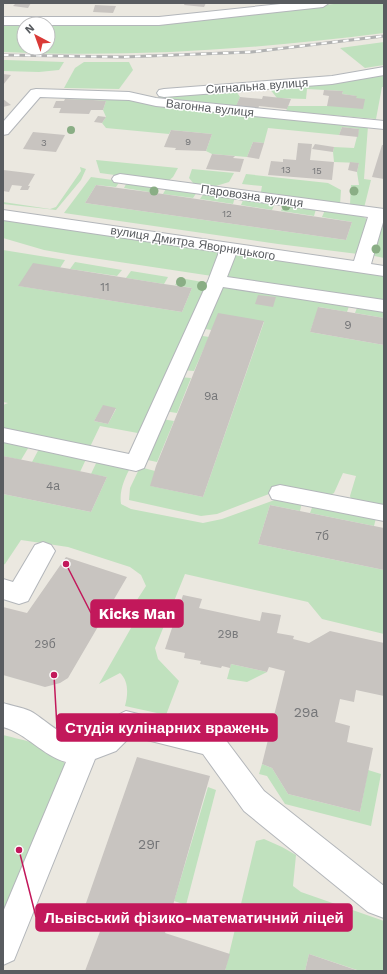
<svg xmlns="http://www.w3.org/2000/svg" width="387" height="974" viewBox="0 0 387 974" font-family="'Work Sans',sans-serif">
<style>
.green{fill:#c0e1be;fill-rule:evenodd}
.building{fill:#c8c4c0}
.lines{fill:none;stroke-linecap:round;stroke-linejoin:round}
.minor-casing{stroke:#b3b6ba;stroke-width:2}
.minor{fill:#fff;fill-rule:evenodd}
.rail-casing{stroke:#b1b2b2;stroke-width:3}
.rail{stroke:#fff;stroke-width:2;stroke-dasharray:5.5;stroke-linecap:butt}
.tree{fill:#8aae85}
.labels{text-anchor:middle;stroke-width:3;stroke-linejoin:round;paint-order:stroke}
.far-number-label{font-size:10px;fill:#757678}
.far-street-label{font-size:12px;fill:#595c60;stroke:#fff}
.number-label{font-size:12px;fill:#757678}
.near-number-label{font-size:14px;fill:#757678}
.leader{fill:none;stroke:#c2185b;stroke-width:1.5}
.callout-dot{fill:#c2185b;stroke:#fff;stroke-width:1.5}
.callout{fill:#c2185b;stroke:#c2185b;stroke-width:1.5}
.callout-label{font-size:15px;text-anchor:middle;font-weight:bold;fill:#fff}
</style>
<rect width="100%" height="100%" fill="#ebe8e0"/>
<g class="green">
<path d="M343 3H384V33C258 49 131 58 3 52V24L24 25V48H48V26L144 25Z"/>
<path d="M384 42V65L365 68 340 48Z"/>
<path d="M3 60H6L64 62 59 70 39 72 3 71Z"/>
<path d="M84 62H129L133 70 119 89 64 88 75 68Z"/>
<path d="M375 76H384V87H382L376 119 286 111 288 106H327L356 98V96L342 94 343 91 307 89 306 99 277 98 269 88Z"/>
<path d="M236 91 240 97 236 107 159 99 160 95Z"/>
<path d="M66 97 123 99 184 108 368 126 364 179 371 180 364 208 350 204 351 185H359L357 172 359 163 334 162 333 152 334 147 354 148 359 129 342 127 339 135 268 128 264 143 253 142 247 157 212 154 206 151 212 134 171 130 169 134 106 128 102 123 106 117 103 110 106 101 65 99Z"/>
<path d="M96 160 178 168 173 177 167 182 100 173Z"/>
<path d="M80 167 86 169 81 180 56 210 3 204V202L50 209 56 207 81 171Z"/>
<path d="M192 169 234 173 229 182 216 186 194 184 189 178Z"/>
<path d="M246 174 328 183 341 190 340 205 260 197 262 186 242 184Z"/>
<path d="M91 177 120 181 116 187 96 185 85 203 346 240 352 222 322 217 325 210 362 216 370 221 358 254 278 244 64 213Z"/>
<path d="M127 182 159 186 155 193 124 188Z"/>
<path d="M167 187 197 192 193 198 163 194Z"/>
<path d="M204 193 235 197 233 204 200 199Z"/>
<path d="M244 198 275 203 272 210 241 205Z"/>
<path d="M284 204 316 209 314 216 281 211Z"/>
<path d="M384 217V258L370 255Z"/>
<path d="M3 219 220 252 212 276 73 255 44 250 3 238Z"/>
<path d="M3 250 65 260 60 268 19 286 182 312 192 288 175 285 180 278 208 283 143 434 100 426 89 449 3 432V405L8 403 3 402ZM103 406 116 409 108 424 94 421Z"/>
<path d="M239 253 384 276V303L228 277 225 275 234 256Z"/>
<path d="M75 262 122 270 117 276 70 269Z"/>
<path d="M131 271 168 277 164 284 126 278Z"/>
<path d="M221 286 350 303 347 312 319 307 310 332 384 345V507L351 499 350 496 356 476 343 473 334 493 328 496 282 489 217 514 201 516 129 500 130 488 140 467 155 471 151 486 203 497 264 322 211 330 200 328Z"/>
<path d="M358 305 384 309V318L355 313Z"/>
<path d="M197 335 209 337 194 371 182 370Z"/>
<path d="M179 377 191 378 177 413 164 411Z"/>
<path d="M162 419 174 421 157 462 143 459Z"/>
<path d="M3 439 30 445 21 460 3 456Z"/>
<path d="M40 447 87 457 80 472 32 462Z"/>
<path d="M98 459 131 466C125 478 119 490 121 504L131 509 203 523 222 519 280 498 302 502 300 511 270 505 258 544 384 570V634L322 619 308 602 185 574 155 648 158 659 179 681 166 715 125 706C128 695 129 681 120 673L99 684 143 607 135 603 146 586 141 575 130 567 68 547 21 540 5 564 3 565V494L91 512 107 477 91 474Z"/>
<path d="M313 505 376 518 374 526 310 513Z"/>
<path d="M231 664 267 672 247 682 227 679Z"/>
<path d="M3 735C25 741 53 744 66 765L3 929Z"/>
<path d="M262 764 272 768 288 794 360 812 368 770 381 774 371 826 285 804 267 776 259 774Z"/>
<path d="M208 787 216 790 186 905 174 901Z"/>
<path d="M264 839 282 847 296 855 293 886 301 892 384 921V971H360L309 954 305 971H225L256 841Z"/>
</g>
<g class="building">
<path d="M16 3H31L28 8 13 6Z"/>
<path d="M185 3H206L204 7 184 5Z"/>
<path d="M95 5 116 6 113 13 93 12Z"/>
<path d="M3 74 11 75 3 85Z"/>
<path d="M324 90 343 91 342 94 357 96 356 98 365 99 363 109 327 106 329 96 323 95Z"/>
<path d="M263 96 291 99 287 109 259 106 258 109 236 106 240 97 262 99Z"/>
<path d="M3 99 11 105 3 107Z"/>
<path d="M65 99 93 100 106 101 103 110H91L89 114 59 113 61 108H53L56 101H64Z"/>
<path d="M98 116 106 117 102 123 94 122Z"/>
<path d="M342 127 359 129 358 137 339 135Z"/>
<path d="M171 130 212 134 206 151 175 150 176 148 164 147Z"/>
<path d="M33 132 65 135 56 152 23 149Z"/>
<path d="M253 142 264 143 259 159 247 157Z"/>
<path d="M298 143 312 144 310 160 334 162 332 180 268 175 271 161 283 162V159L296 160Z"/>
<path d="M315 144 334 147 333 152 312 149Z"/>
<path d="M382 145H384V179L372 177Z"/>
<path d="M212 154 235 156 233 158 244 159 240 172 206 169Z"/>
<path d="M350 162 359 163 357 172 348 170Z"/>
<path d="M3 170 20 172 35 174 28 186H30L28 190H20L22 186 12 185 9 192 3 191Z"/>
<path d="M96 185 163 194 352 222 346 240 85 203Z"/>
<path d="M33 263 164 284 192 288 182 312 18 286Z"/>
<path d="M258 295 276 297 273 307 255 304Z"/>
<path d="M318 307 384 318V345L310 332Z"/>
<path d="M218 313 264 321 203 497 150 486 156 466Z"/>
<path d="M103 405 116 408 108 424 94 421Z"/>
<path d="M3 456 84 472 107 477 91 512 3 494Z"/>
<path d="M270 505 384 528V570L258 544Z"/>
<path d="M66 557 127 577 68 678 60 683 45 687 3 675V607L27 613Z"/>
<path d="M183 595 202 599 199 608 260 621 262 612 281 615 277 633 294 636 293 639 309 643 330 631 384 643V696L356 690 354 702 340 699 335 722 350 726 347 742 373 748 360 812 288 794 272 768 262 764 285 671 269 667 267 672 231 664 230 668 222 666 221 668 200 664 201 661 184 658 185 653 165 649Z"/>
<path d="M137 757 210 776 165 933 230 954 225 971H85L107 913 85 906Z"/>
<path d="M309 954 359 971H305Z"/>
</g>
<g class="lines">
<defs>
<g id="minor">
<path d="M290 3H329L323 7 159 25H3V17H159Z"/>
<path d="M384 67V75L332 84 164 97 159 96 157 93 159 90 164 89 332 76Z"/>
<path d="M36 89 129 92 156 98 384 121V129L156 106 129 100 40 97 8 134 3 135V122L31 90Z"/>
<path d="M120 174 384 209V219L371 264 384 266V276L236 254 227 277 384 300V312L223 287 144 468 136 471 3 442V428L129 454 208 281 219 252 3 220V210L354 261 368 217 114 182 112 179 114 176Z"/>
<path d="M280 485 384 505V521L272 499 269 493 272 487Z"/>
<path d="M43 542 51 545 55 551 28 601 19 604 3 599V579L13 582 35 545Z"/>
<path d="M3 703C12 706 21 707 30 711 47 720 66 744 88 736 103 731 111 717 126 711L222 735 264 791 384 886V918L368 912 244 811 203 754 131 736 116 751 95 759 14 960 3 965V912L66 762C43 756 26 733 3 727Z"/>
</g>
</defs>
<use href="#minor" class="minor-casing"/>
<use href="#minor" class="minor"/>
<defs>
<path id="rail" d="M3 55 123 57 251 52 384 36"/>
</defs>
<use href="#rail" class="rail-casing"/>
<use href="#rail" class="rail"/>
</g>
<g class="tree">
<circle cx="71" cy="130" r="4"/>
<circle cx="154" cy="191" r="4.5"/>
<circle cx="354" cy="191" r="4.5"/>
<circle cx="286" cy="206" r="4.5"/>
<circle cx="376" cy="249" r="4.5"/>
<circle cx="181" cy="282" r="5"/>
<circle cx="202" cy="286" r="5"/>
</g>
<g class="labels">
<g class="far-number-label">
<text x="188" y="145">9</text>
<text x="44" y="146">3</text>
<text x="286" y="173">13</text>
<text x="317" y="174">15</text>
<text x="227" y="217">12</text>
</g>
<g class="far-street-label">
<text transform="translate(257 86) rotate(-4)" y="4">Сигнальна вулиця</text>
<text transform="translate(210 108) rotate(6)" y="4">Вагонна вулиця</text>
<text transform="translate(252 196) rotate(8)" y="4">Паровозна вулиця</text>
<text transform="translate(193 243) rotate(9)" y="4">вулиця Дмитра Яворницького</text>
</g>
<g class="number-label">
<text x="105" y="291">11</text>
<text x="348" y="329">9</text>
<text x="211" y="400">9а</text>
<text x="53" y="490">4а</text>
<text x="322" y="540">7б</text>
<text x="228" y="638">29в</text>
<text x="45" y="648">29б</text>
</g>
<g class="near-number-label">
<text x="306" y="717">29а</text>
<text x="149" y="849">29г</text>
</g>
</g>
<path class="leader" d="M66 564L91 613M54 675L57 728M19 850L36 917"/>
<g class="callout-dot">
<circle cx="66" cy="564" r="4"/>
<circle cx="54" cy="675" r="4"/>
<circle cx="19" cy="850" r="4"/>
</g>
<g class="callout">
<rect x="91" y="600" width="92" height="27" rx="4"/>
<rect x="57" y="714" width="220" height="27" rx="4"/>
<rect x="36" y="904" width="316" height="27" rx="4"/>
</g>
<g class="callout-label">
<text x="137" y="619">Kicks Man</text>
<text x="167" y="733">Студія кулінарних вражень</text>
<text x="194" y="923">Львівський фізико-математичний ліцей</text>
</g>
<rect width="387" height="974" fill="none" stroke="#595c60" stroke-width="8"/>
<g transform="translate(36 36) rotate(319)"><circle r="19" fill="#ffffff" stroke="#bdbebf"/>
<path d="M0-3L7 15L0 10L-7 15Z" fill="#da3a37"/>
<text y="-6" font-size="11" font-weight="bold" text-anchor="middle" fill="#595c60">N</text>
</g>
</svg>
